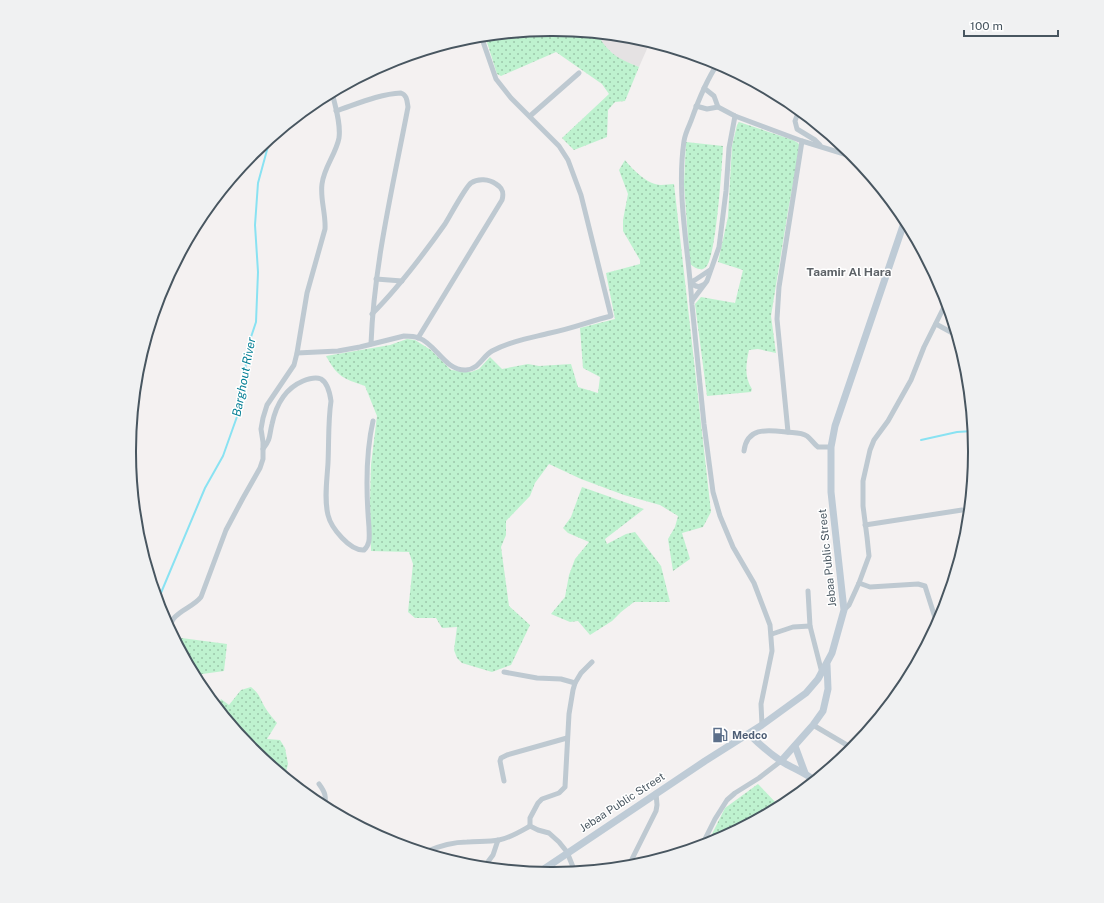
<svg xmlns="http://www.w3.org/2000/svg" width="1104" height="903" viewBox="0 0 1104 903" font-family="'Public Sans',sans-serif">
<style>
.education{fill:#e5e2e3}
.grass{fill:url(#grass-dots)}
.lines{fill:none;stroke-linecap:round;stroke-linejoin:round}
.stream{stroke:#89e2f2;stroke-width:2}
.street{stroke:#bec9d1;stroke-width:5}
.secondary{stroke:#becbd6;stroke-width:7}
.labels{text-anchor:middle;stroke-width:3;stroke-linejoin:round;paint-order:stroke}
.street-label{font-size:11px;fill:#485660;stroke:#fff}
.service-label{font-size:11px;font-weight:bold;fill:#4e5e75;stroke:#fff;text-anchor:start}
.neighbourhood-label{font-size:12px;font-weight:bold;fill:#5d6267;stroke:#fff}
.water-label{font-size:12px;font-style:italic;fill:#078096;stroke:#fff}
.rim{fill:none;stroke:#485660;stroke-width:2}
</style>
<defs>
<pattern id="grass-dots" width="8" height="8" patternUnits="userSpaceOnUse"><rect width="8" height="8" fill="#bef2cf"/><path d="M2 2h.1M6 6h.1" fill="none" stroke="#9cc7ab" stroke-width="1.8" stroke-linecap="round"/></pattern>
</defs>
<rect width="100%" height="100%" fill="#f4f1f1"/>
<path class="education" d="M596 33 635 37 650 42 639 67 619 59 604 46Z"/>
<g class="grass">
<path d="M552 29 596 33C610 54 616 58 639 67L625 101 615 102 608 110 607 137 574 150 562 138 609 94 602 84 556 52 501 76 497 74 485 36Z"/>
<path d="M739 122 793 140 798 143 800 146 788 211 771 316 776 353 758 349 749 350C746 364 744 377 752 389L751 392 707 396 695 304 701 297 735 303 743 270 718 262 728 217 732 146 737 125Z"/>
<path d="M686 142 723 146C722 165 716 257 706 267 701 272 695 268 690 264L684 184Z"/>
<path d="M625 160C633 170 648 185 661 185 666 185 670 184 674 184L711 512 703 527 682 533 690 559 673 571 668 539 675 527 678 516 660 505 624 495 581 479 549 464 535 483 530 496 506 521V535L501 547 509 606 530 625 511 665 492 672 462 663 457 658 454 650 457 627 442 628 436 618H415L408 612 413 564 409 552 371 551 370 502 371 465 377 416 365 386C342 378 338 377 326 356L390 345 407 339 415 340 431 350 451 370 471 372 479 369 490 357 502 369 528 364 539 366 571 364 578 387 598 393 600 377 583 368 580 328 615 319 606 273 640 264V260L623 231V220L628 194 619 170Z"/>
<path d="M582 487 644 509 605 539 607 544 626 534 635 532 661 566 670 602H634L621 612 612 621 590 635 578 621 570 622 551 614 565 597 569 575 575 559 589 542 568 533 563 528 571 517Z"/>
<path d="M174 637 227 644 224 671 195 675Z"/>
<path d="M251 687C261 695 260 700 266 709 269 714 273 718 277 723L267 739 280 740 285 748 288 764 285 776 253 750 217 707 221 699 229 705 241 690Z"/>
<path d="M758 784 780 807 713 842 707 844 725 808Z"/>
</g>
<g class="lines">
<g class="stream">
<path d="M921 440 957 432 973 431"/>
<path d="M158 600 205 488 223 456 239 411 249 343 256 322 258 272 255 225 258 183 270 139"/>
</g>
<g class="street">
<path d="M718 63C706 81 698 101 691 121 688 128 685 134 684 141 676 195 689 251 692 305L704 424 713 492 720 516 733 547 754 583 770 625 772 651 761 704 762 725"/>
<path d="M704 88 714 96 718 107"/>
<path d="M696 106 707 109 718 107 735 116 802 141 854 157"/>
<path d="M799 110 795 121 797 129 815 140 820 145"/>
<path d="M336 111C357 104 379 94 401 93 407 95 407 101 408 107 393 186 374 264 371 344"/>
<path d="M530 116 579 73"/>
<path d="M376 279 402 281"/>
<path d="M703 285C698 288 694 286 691 282L695 280 710 270"/>
<path d="M692 301 707 281 719 247 726 191 729 148 735 116"/>
<path d="M372 314C399 287 423 255 445 224 450 216 466 186 471 183 478 178 489 179 496 184 503 188 504 193 502 200L418 338"/>
<path d="M936 324 956 335"/>
<path d="M297 353 338 351 360 347 404 336C409 336 414 336 419 338 436 344 445 371 466 370 479 369 482 357 492 351 511 341 530 338 550 333 571 329 591 321 611 316L581 195 568 160 559 146 511 98 496 79 481 36"/>
<path d="M788 432 777 319 779 287 802 141"/>
<path d="M263 449C271 439 269 436 272 424 276 405 284 389 303 381 308 379 316 377 321 379 328 383 330 394 331 401 328 421 329 442 328 463 327 480 324 499 328 515 331 528 350 551 364 550 371 544 369 535 369 527 366 492 365 456 373 421"/>
<path d="M744 451C747 427 767 430 786 432 793 433 801 432 807 436 811 439 814 444 818 447H831"/>
<path d="M865 525 962 510"/>
<path d="M859 583 870 587 918 584 925 586 937 624"/>
<path d="M808 591 810 626"/>
<path d="M844 610 849 605 859 583 869 556 867 537 863 506V481L870 450 874 440 888 421 911 380 924 347 946 303"/>
<path d="M169 627C171 624 172 620 174 618 182 609 194 606 201 597L226 530 243 498 260 468 263 459V442L261 429 263 418 267 405 294 365 297 353 307 293 325 229C326 214 320 199 322 184 324 167 336 154 339 138 341 123 335 106 332 92"/>
<path d="M772 634 793 627 810 626 822 673"/>
<path d="M504 672 537 678 561 679 575 683"/>
<path d="M813 725 852 748"/>
<path d="M504 781 500 761 501 758 507 755 567 738"/>
<path d="M319 784C325 792 327 797 324 807"/>
<path d="M702 845 715 819 727 800 735 793 759 778 781 761"/>
<path d="M425 852C439 846 452 842 467 842 478 841 488 842 499 840 510 838 521 831 530 826"/>
<path d="M484 867 493 855 498 840"/>
<path d="M628 867 656 811 657 805 656 793"/>
<path d="M575 872 567 852 559 842 549 833 538 830 530 826V818L538 803 542 799 559 793 565 787 569 714 573 690 575 683 581 673 592 662"/>
</g>
<g class="secondary">
<path d="M749 734C759 744 769 753 781 761 792 768 804 772 814 780"/>
<path d="M795 746 805 773"/>
<path d="M781 761 813 725 823 711 828 689 827 665"/>
<path d="M538 873 705 761 762 725 806 693 818 679 832 653 844 610 831 492V447L835 426 905 220"/>
</g>
</g>
<defs>
<symbol id="fuel-bare" viewBox="-9 -9 18 18"><path d="M-5.5-6h7V0h2V4h1.3V-2.5L3-4.5l.8-.8L6-3V5H2.5V1h-1V6h-7ZM-4.2-4.7v3.2H.2V-4.7Z" fill="#5c6f8a" stroke="#fff" stroke-width="2.5" paint-order="stroke"/></symbol>
</defs>
<g fill-rule="evenodd">
<use href="#fuel-bare" x="709" y="724" width="22" height="22"/>
</g>
<g class="labels">
<g class="street-label">
<text transform="translate(827 558) rotate(-96)" y="4">Jebaa Public Street</text>
<text transform="translate(622 802) rotate(-33)" y="4">Jebaa Public Street</text>
</g>
<g class="service-label">
<text x="732" y="739">Medco</text>
</g>
<g class="neighbourhood-label">
<text x="849" y="276">Taamir Al Hara</text>
</g>
<g class="water-label">
<text transform="translate(244 377) rotate(-79)" y="4">Barghout River</text>
</g>
</g>
<path d="M0 0H1104V903H0ZM551 36H553A415 415 0 0 1 968 451V452A415 415 0 0 1 553 867H551A415 415 0 0 1 136 452V451A415 415 0 0 1 551 36Z" fill="#f0f1f2" fill-rule="evenodd"/>
<path class="rim" d="M551 36H553A415 415 0 0 1 968 451V452A415 415 0 0 1 553 867H551A415 415 0 0 1 136 452V451A415 415 0 0 1 551 36Z"/>
<path d="M964 30v6h94v-6" fill="none" stroke="#485660" stroke-width="2"/>
<text x="970" y="30" font-size="12" fill="#485660" stroke="#ffffff" stroke-width="3" paint-order="stroke">100 m</text>
</svg>
